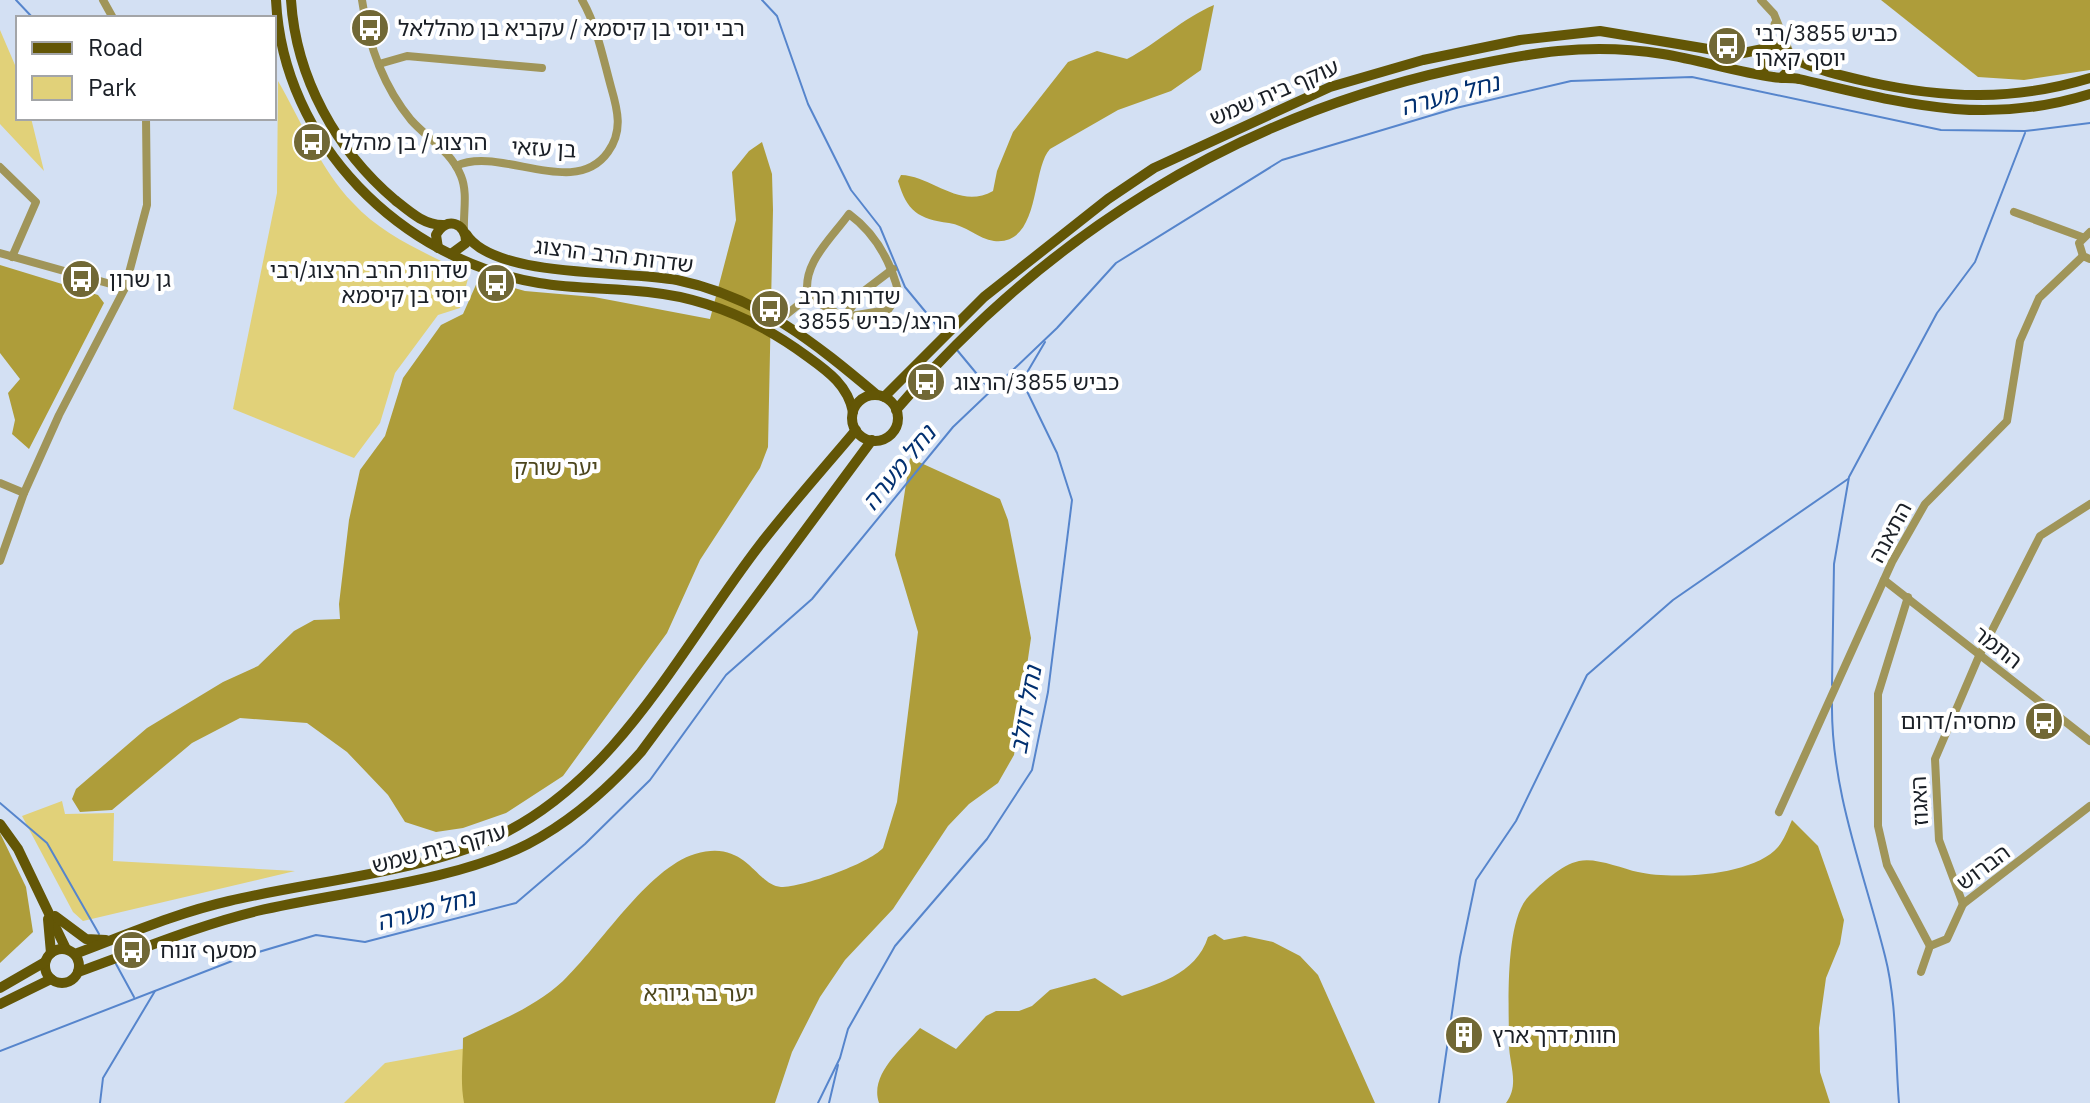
<svg xmlns="http://www.w3.org/2000/svg" width="2090" height="1103" viewBox="0 0 2090 1103" font-family="'IBM Plex Sans','Noto Sans Hebrew',sans-serif">
<style>
.green{fill:#e1d179}
.forest{fill:#ae9d3a}
.lines{fill:none;stroke-linecap:round;stroke-linejoin:round}
.stream{stroke:#5685cc;stroke-width:2}
.minor{stroke:#a09559;stroke-width:8}
.major{stroke:#635606;stroke-width:10}
.labels{text-anchor:middle;stroke-width:8;stroke-linejoin:round;paint-order:stroke}
.poi-label{font-size:22px;fill:#1a1f26;stroke:#fff;text-anchor:start}
.street-label{font-size:22px;fill:#1a1f26;stroke:#fff}
.park-label{font-size:22px;fill:#4d461d;stroke:#fff}
.water-label{font-size:24px;font-style:italic;fill:#023070;stroke:#fff}
</style>
<rect width="100%" height="100%" fill="#d3e0f3"/>
<g class="green">
<path d="M0 30 18 72V118H31L44 171 0 124Z"/>
<path d="M278 81C301 121 321 170 353 203 384 237 429 254 469 275L460 308 438 315 395 373 380 423 354 458 233 409 277 193Z"/>
<path d="M62 801 65 814 114 813 113 861 295 871 83 921 73 912 22 816Z"/>
<path d="M489 1044 518 1103H344L385 1063Z"/>
</g>
<g class="forest">
<path d="M1881 0H2090V70L2024 80 1978 77Z"/>
<path d="M1214 5 1201 70 1171 91 1118 110 1050 149C1031 169 1041 246 994 241 979 239 965 225 949 223 918 219 907 211 898 181L901 175C933 176 959 210 993 191L997 171 1013 132 1068 62 1097 51 1127 59C1158 43 1183 18 1214 5Z"/>
<path d="M762 142 772 174 773 210 768 447 760 468 700 560 667 633 563 776 506 813 463 828 436 832 405 822 388 795 347 752 307 723 240 718 192 743 112 810 80 812 72 799 76 789 147 728 223 682 258 666 294 631 314 620 340 619 339 604 349 520 360 470 385 436 403 378 441 325 463 314 479 278 525 291 594 297 710 319 736 220 732 172 749 151Z"/>
<path d="M0 265 98 295 104 303 29 449 12 434 15 420 8 393 20 379 0 353Z"/>
<path d="M910 458 1000 499 1008 520 1031 638 1014 755 998 783 969 804 948 826 893 909 845 960 820 997 792 1052 775 1103H464C460 1081 463 1061 463 1038 498 1021 534 1008 563 981 599 947 648 868 695 854 747 838 756 886 781 887 803 887 868 864 883 848L897 802 918 632 895 555Z"/>
<path d="M1792 820 1818 846 1844 920 1840 944 1826 978 1819 1028 1820 1072 1830 1103H1506C1520 1085 1509 1064 1509 1044 1509 1008 1504 921 1529 896 1542 883 1561 865 1579 861 1595 857 1621 868 1638 872 1673 880 1753 876 1778 847 1784 840 1788 829 1792 820Z"/>
<path d="M0 833 26 887 33 932 0 963Z"/>
<path d="M1215 934 1224 940 1245 936 1273 942 1300 956 1318 975 1375 1103H879C869 1074 903 1048 920 1028L956 1049 986 1016 996 1011H1019L1032 1006 1050 990 1095 978 1122 996C1155 985 1196 975 1208 937Z"/>
</g>
<g class="lines">
<g class="stream">
<path d="M16 0 33 18"/>
<path d="M762 0 777 16 808 104 851 190 880 227 905 287 943 333"/>
<path d="M957 350 991 391"/>
<path d="M1832 685 1834 564 1849 477 1937 313 1975 262 2025 133"/>
<path d="M1832 704C1831 791 1864 872 1885 956 1897 1002 1895 1056 1899 1103"/>
<path d="M0 803 47 843 99 934"/>
<path d="M116 964 134 997"/>
<path d="M0 1051 245 956 316 935 365 942 516 903 585 844 650 780 726 675 812 599 953 427 1057 328 1116 263 1282 160 1456 108 1571 81 1692 77 1941 130 2025 131 2090 123"/>
<path d="M100 1103 103 1078 155 991"/>
<path d="M818 1103 840 1058 848 1029 895 946 987 839 1032 770 1048 692 1072 500 1057 453 1022 381 1045 342"/>
<path d="M829 1103 838 1065"/>
<path d="M1439 1103 1460 957 1476 880 1516 821 1587 675 1673 600 1848 479"/>
</g>
<g class="minor">
<path d="M103 0 113 18"/>
<path d="M362 0C368 43 383 86 411 120 428 139 451 151 461 176 468 193 463 213 464 231"/>
<path d="M1761 0 1774 14 1789 51"/>
<path d="M1767 46 1775 23"/>
<path d="M379 64 407 56 542 68"/>
<path d="M456 166C500 145 574 200 608 152 623 131 618 111 611 87 603 58 597 26 582 0"/>
<path d="M0 167 36 202 12 257"/>
<path d="M2014 212 2082 237"/>
<path d="M849 214C875 233 891 262 899 294L888 310 844 317 808 297C801 264 831 239 849 214Z"/>
<path d="M2090 232 2079 243 2083 256 2090 259"/>
<path d="M0 253 125 288"/>
<path d="M844 317 864 291 893 269"/>
<path d="M781 319 808 297"/>
<path d="M0 483 24 493"/>
<path d="M0 561 24 493 59 415 125 288 147 205 146 118"/>
<path d="M1884 580 2090 741"/>
<path d="M1908 597 1878 694V826L1887 865 1930 946"/>
<path d="M1779 812 1892 562 1925 504 2007 421 2020 341 2039 298 2083 256"/>
<path d="M1963 904 1939 840 1935 759 1979 656 2040 536 2090 504"/>
<path d="M1921 972 1930 946 1947 939 1963 904 2090 806"/>
</g>
<g class="major">
<path d="M276 0C283 143 401 260 539 283 575 289 612 288 648 292 707 298 761 322 808 357 829 372 848 386 853 412"/>
<path d="M291 0C296 78 336 150 395 200 410 212 424 225 443 225"/>
<path d="M1792 58C1816 70 1843 76 1869 82 1946 99 2014 101 2090 78"/>
<path d="M1764 74 1759 56C1775 30 1805 57 1783 76"/>
<path d="M466 234C494 279 627 270 677 280 759 297 815 343 877 395"/>
<path d="M438 248 436 235C445 216 467 222 466 243L451 254"/>
<circle cx="875" cy="418" r="23"/>
<path d="M884 397 984 297 1108 199 1154 168 1330 87 1423 60 1520 40 1600 31 1738 54 1763 49"/>
<path d="M896 410C1044 237 1232 118 1455 69 1529 53 1587 42 1663 54 1700 60 1737 72 1773 77 1782 79 1789 77 1799 79 1903 103 1983 127 2090 94"/>
<path d="M0 824 18 849 66 949"/>
<path d="M55 916 86 939 106 940"/>
<path d="M48 919 51 953"/>
<circle cx="62" cy="966" r="17"/>
<path d="M75 954C126 935 176 913 229 901 313 881 417 873 494 838 617 781 680 649 759 546 790 506 824 468 856 430"/>
<path d="M78 972C137 951 196 926 257 911 342 891 451 883 528 844 572 821 608 789 641 752L872 440"/>
<path d="M0 988 45 962"/>
<path d="M0 1004 51 979"/>
</g>
</g>
<defs>
<symbol id="bus-disc" viewBox="-11 -11 22 22"><circle r="9.5" fill="#716835" stroke="#fff"/><path d="M-5-6H5V4H4V6H2V4H-2V6H-4V4H-5ZM-3.5-4V0h7V-4ZM-3.5 1.2v1.5H-2V1.2ZM2 1.2v1.5H3.5V1.2Z" fill="#fff"/></symbol>
<symbol id="building-disc" viewBox="-11 -11 22 22"><circle r="9.5" fill="#716835" stroke="#fff"/><path d="M-4-6H4V6H1V3H-1V6H-4ZM-2.5-4.3h1.7v1.8h-1.7ZM.8-4.3h1.7v1.8H.8ZM-2.5-1h1.7V.8h-1.7ZM.8-1h1.7V.8H.8Z" fill="#fff"/></symbol>
</defs>
<g fill-rule="evenodd">
<use href="#bus-disc" x="348" y="6" width="44" height="44"/>
<use href="#bus-disc" x="1705" y="24" width="44" height="44"/>
<use href="#bus-disc" x="290" y="120" width="44" height="44"/>
<use href="#bus-disc" x="59" y="257" width="44" height="44"/>
<use href="#bus-disc" x="474" y="261" width="44" height="44"/>
<use href="#bus-disc" x="748" y="287" width="44" height="44"/>
<use href="#bus-disc" x="904" y="360" width="44" height="44"/>
<use href="#bus-disc" x="2022" y="699" width="44" height="44"/>
<use href="#bus-disc" x="110" y="928" width="44" height="44"/>
<use href="#building-disc" x="1442" y="1013" width="44" height="44"/>
</g>
<g class="labels">
<g class="poi-label">
<text x="398" y="36">רבי יוסי בן קיסמא / עקביא בן מהללאל</text>
<text x="1755" y="41">כביש 3855/רבי<tspan x="1755" dy="25">יוסף קארו</tspan></text>
<text x="340" y="150">הרצוג / בן מהלל</text>
<text x="468" y="278" text-anchor="end">שדרות הרב הרצוג/רבי<tspan x="468" dy="25">יוסי בן קיסמא</tspan></text>
<text x="109" y="287">גן שרון</text>
<text x="798" y="304">שדרות הרב<tspan x="798" dy="25">הרצג/כביש 3855</tspan></text>
<text x="954" y="390">כביש 3855/הרצוג</text>
<text x="2016" y="729" text-anchor="end">מחסיה/דרום</text>
<text x="160" y="958">מסעף זנוח</text>
<text x="1492" y="1043">חוות דרך ארץ</text>
</g>
<g class="street-label">
<text transform="translate(1274 92) rotate(-23)" y="8">עוקף בית שמש</text>
<text transform="translate(544 148) rotate(3)" y="8">בן עזאי</text>
<text transform="translate(614 255) rotate(7)" y="8">שדרות הרב הרצוג</text>
<text transform="translate(1890 532) rotate(-62)" y="8">התאנה</text>
<text transform="translate(1998 647) rotate(38)" y="8">התמר</text>
<text transform="translate(1919 801) rotate(-93)" y="8">האגוז</text>
<text transform="translate(439 848) rotate(-15)" y="8">עוקף בית שמש</text>
<text transform="translate(1983 867) rotate(-37)" y="8">הברוש</text>
</g>
<g class="park-label">
<text x="556" y="475">יער שורק</text>
<text x="699" y="1001">יער בר גיורא</text>
</g>
<g class="water-label">
<text transform="translate(1450 95) rotate(-15)" y="8">נחל מערה</text>
<text transform="translate(899 468) rotate(-51)" y="8">נחל מערה</text>
<text transform="translate(1026 710) rotate(-80)" y="8">נחל דולב</text>
<text transform="translate(426 910) rotate(-15)" y="8">נחל מערה</text>
</g>
</g>
<rect x="16" y="16" width="260" height="104" fill="#ffffff" stroke="#a3a5a8" stroke-width="2"/>
<rect x="32" y="42" width="40" height="12" fill="#635606" stroke="#a3a5a8" stroke-width="2"/>
<text x="88" y="56" font-size="24" fill="#1a1f26">Road</text>
<rect x="32" y="76" width="40" height="24" fill="#e1d179" stroke="#a3a5a8" stroke-width="2"/>
<text x="88" y="96" font-size="24" fill="#1a1f26">Park</text>
</svg>
